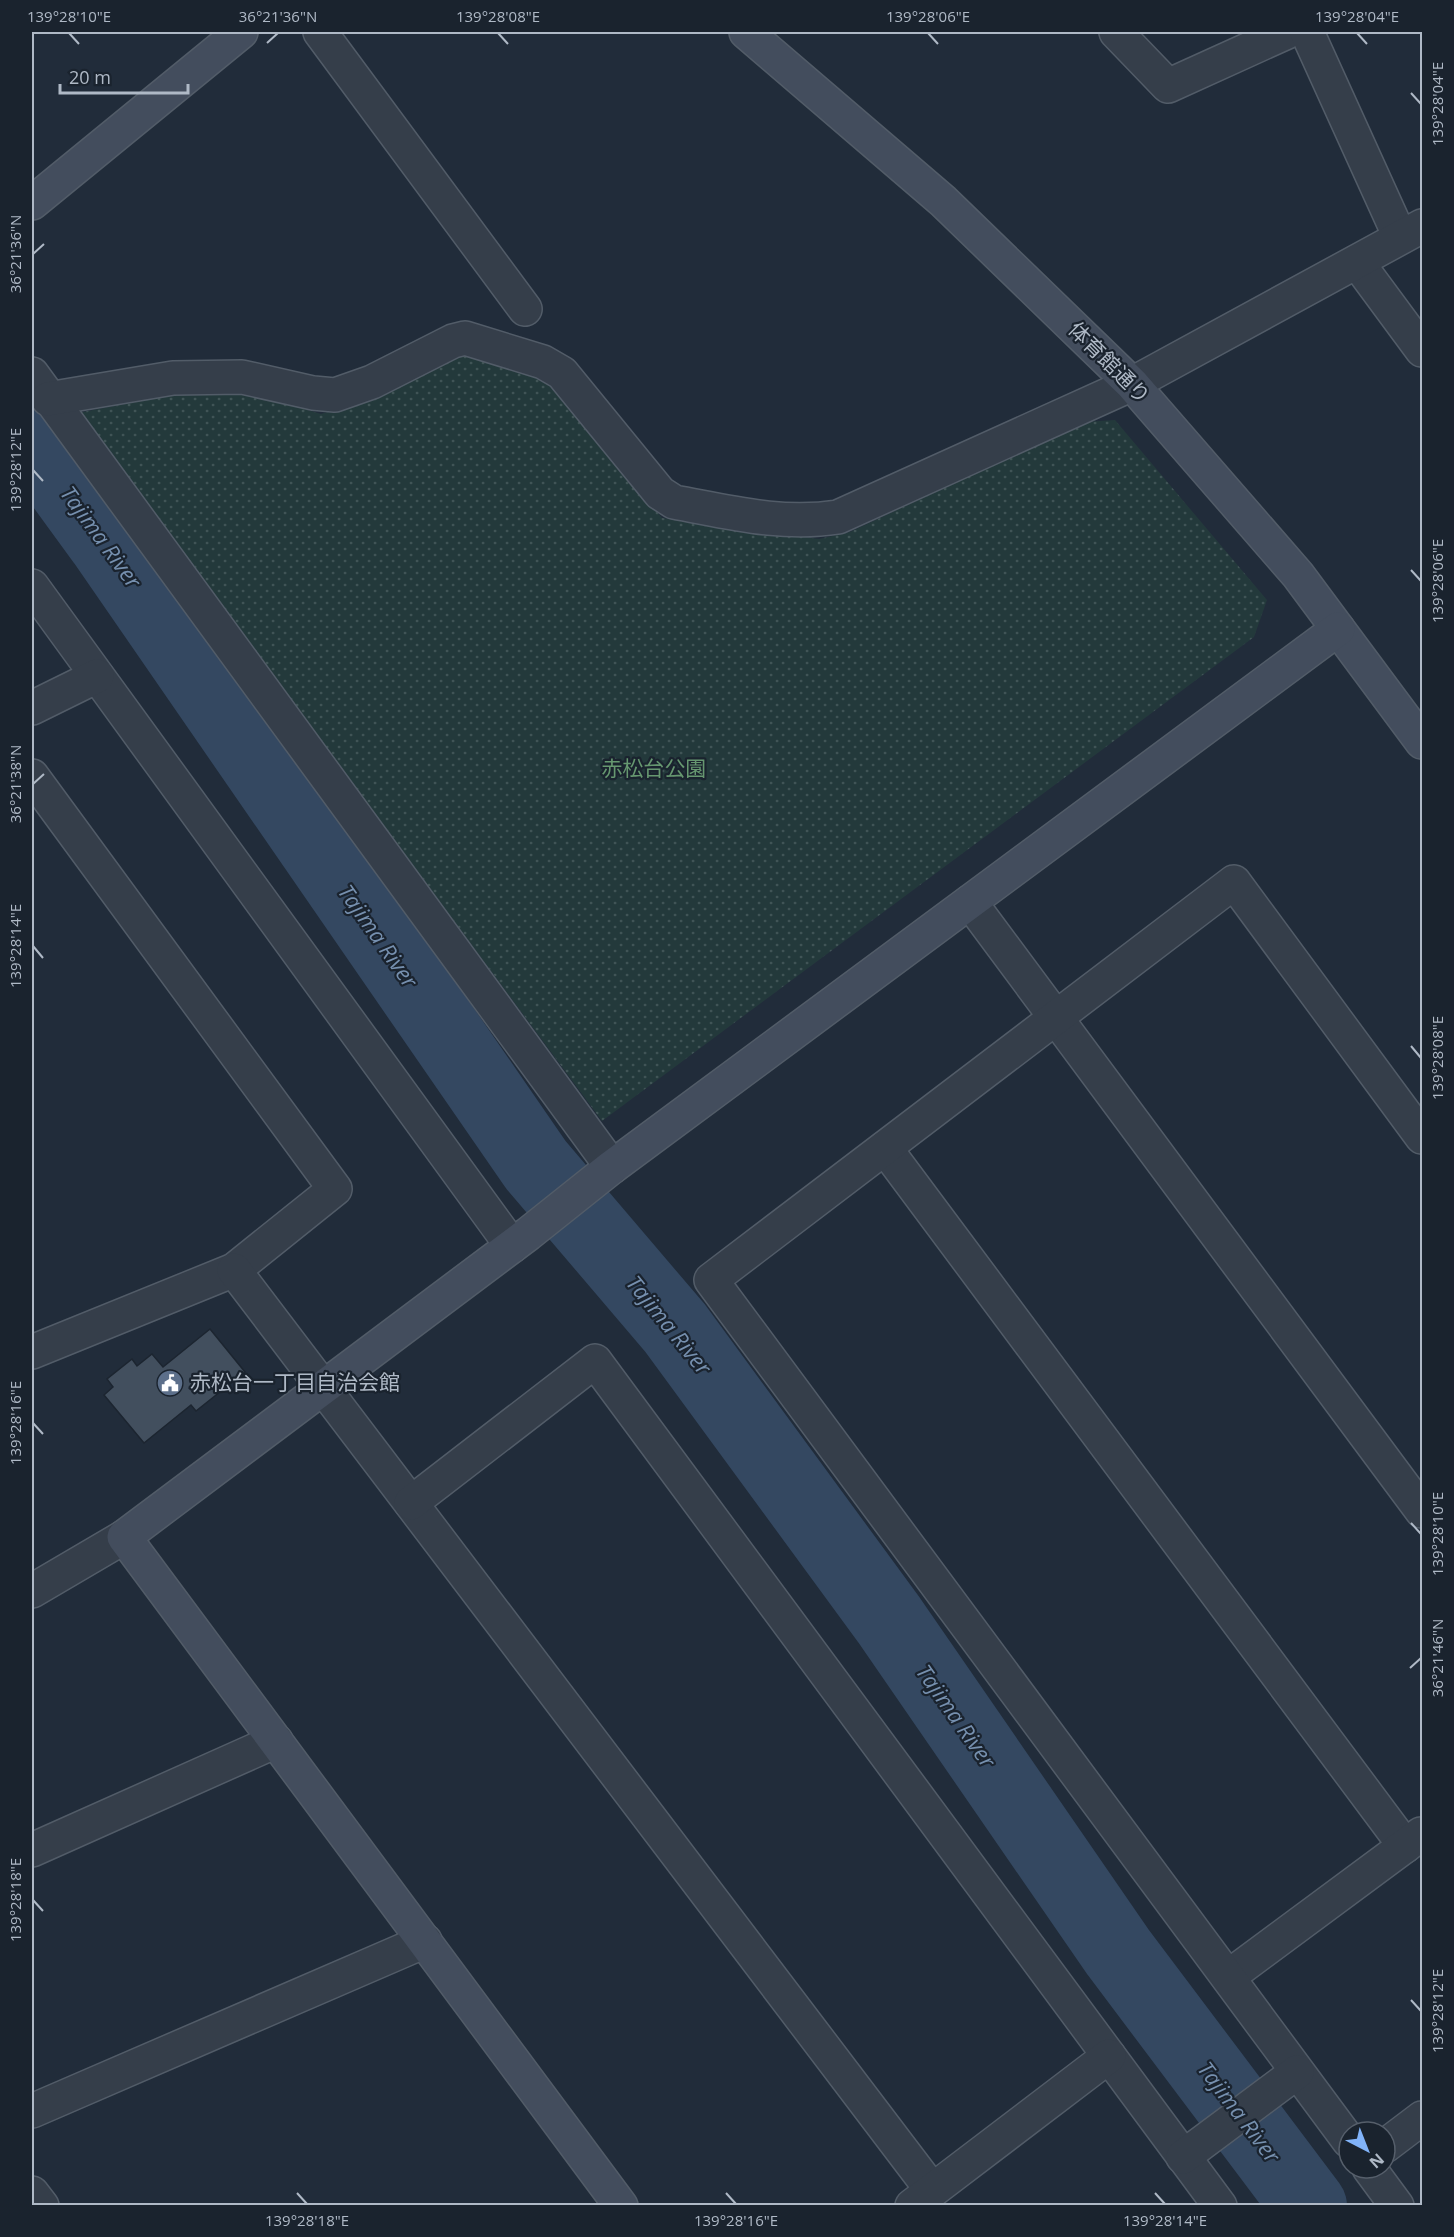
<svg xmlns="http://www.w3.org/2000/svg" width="1454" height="2237" viewBox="0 0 1454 2237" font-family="'Open Sans','Noto Sans JP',sans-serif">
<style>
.park{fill:url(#park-dots)}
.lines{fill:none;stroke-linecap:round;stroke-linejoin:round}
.river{stroke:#344861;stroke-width:76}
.building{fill:#424f5e;stroke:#1c2530;stroke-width:1.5}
.street-casing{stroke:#525c68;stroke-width:36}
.secondary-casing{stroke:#525c68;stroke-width:36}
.street{stroke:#353e4a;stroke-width:33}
.secondary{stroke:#434d5d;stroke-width:33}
.ticks{fill:none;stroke:#afb9c6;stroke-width:2}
.labels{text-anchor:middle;stroke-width:4.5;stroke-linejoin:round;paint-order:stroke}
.street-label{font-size:21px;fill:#afb9c6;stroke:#1a232e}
.park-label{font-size:21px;fill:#669770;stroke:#1a232e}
.poi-label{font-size:21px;fill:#afb9c6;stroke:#1a232e;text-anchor:start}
.water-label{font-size:22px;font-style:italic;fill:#7690af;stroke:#1a232e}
.neatline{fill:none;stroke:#afb9c6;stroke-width:2}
.ticks-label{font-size:15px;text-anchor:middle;fill:#afb9c6}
</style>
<defs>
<pattern id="park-dots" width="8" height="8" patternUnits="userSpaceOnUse" patternTransform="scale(1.5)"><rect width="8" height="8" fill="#23393b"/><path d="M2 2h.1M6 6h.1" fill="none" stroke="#405456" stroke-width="1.8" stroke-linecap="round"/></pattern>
</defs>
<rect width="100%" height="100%" fill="#212c3a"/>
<path class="park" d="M468 352 545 376 662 518 819 539 850 532 1085 422 1115 420 1267 600 1254 637 602 1121 78 413 176 394 250 392 321 414 386 394Z"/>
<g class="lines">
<path class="river" d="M32 441 105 541 536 1165 675 1328 889 1620 1118 1952 1309 2206"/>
</g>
<path class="building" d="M210 1329 245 1372 196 1411 191 1405 144 1443 104 1395 113 1387 107 1379 132 1359 137 1366 152 1354 163 1367Z"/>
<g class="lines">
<defs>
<g id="street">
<path d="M320 32 525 309"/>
<path d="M1116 32 1168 86 1287 32"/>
<path d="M1307 32 1400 237"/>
<path d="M1357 262 1422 350"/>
<path d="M32 374 612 1167"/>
<path d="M48 399 173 378 242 377 313 393 335 395 372 382 453 341 465 338 543 362 562 373 660 493 674 502C729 512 781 526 838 517L1132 384 1422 226"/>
<path d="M32 586 512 1246"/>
<path d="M32 708 97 676"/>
<path d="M32 776 335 1189 234 1270 32 1352"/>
<path d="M970 902 1422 1511"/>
<path d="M885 1148 1405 1846"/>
<path d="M234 1270 932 2190"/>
<path d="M411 1503 595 1361 1220 2206"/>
<path d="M32 1591 124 1537"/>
<path d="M32 1850 276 1741"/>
<path d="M1228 1977 1421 1834"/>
<path d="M32 2111 425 1941"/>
<path d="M1349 2141 711 1280 1234 882 1422 1137"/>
<path d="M1385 2146 1422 2118"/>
<path d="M1183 2157 1297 2072"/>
<path d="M1369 2168 1397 2206"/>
<path d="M32 2193 42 2206"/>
<path d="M912 2206 1109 2056"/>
</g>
<g id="secondary">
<path d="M746 32 943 201 1132 384 1298 575 1422 742"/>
<path d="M32 203 241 32"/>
<path d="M621 2206 124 1537 528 1234 612 1167 1338 629"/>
</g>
</defs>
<use href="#street" class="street-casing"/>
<use href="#secondary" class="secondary-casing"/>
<use href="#street" class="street"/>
<use href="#secondary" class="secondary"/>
</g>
<path class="ticks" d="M69 33 79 44M498 33 508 44M928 33 938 44M1357 33 1367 44M267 43 278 33M1411 93 1421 104M33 254 44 244M33 470 43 481M1411 570 1421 581M33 784 44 774M33 946 43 958M1411 1046 1421 1058M33 1423 43 1434M1411 1523 1421 1534M1410 1668 1421 1658M33 1900 43 1911M1411 2000 1421 2011M297 2193 307 2204M726 2193 736 2204M1155 2193 1165 2204"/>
<defs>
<symbol id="civic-disc" viewBox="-11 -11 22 22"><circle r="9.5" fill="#5c6f8a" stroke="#1a232e"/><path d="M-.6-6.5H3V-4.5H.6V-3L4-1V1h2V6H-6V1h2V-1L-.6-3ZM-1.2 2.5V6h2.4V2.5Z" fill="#fff"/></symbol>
</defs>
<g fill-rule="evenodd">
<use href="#civic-disc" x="155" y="1368" width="30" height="30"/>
</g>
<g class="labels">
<g class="street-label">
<text transform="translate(1109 363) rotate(45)" y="7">体育館通り</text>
</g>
<g class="park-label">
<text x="654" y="776">赤松台公園</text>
</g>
<g class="poi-label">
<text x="190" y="1390">赤松台一丁目自治会館</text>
</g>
<g class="water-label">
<text transform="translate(101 537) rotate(54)" y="8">Tajima River</text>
<text transform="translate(378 936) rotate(55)" y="8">Tajima River</text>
<text transform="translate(669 1325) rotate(51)" y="8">Tajima River</text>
<text transform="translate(956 1716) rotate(55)" y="8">Tajima River</text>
<text transform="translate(1239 2112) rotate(53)" y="8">Tajima River</text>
</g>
</g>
<rect width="1454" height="2237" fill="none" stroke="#1a232e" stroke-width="66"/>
<g transform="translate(1367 2150) rotate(138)"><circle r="28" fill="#1a232e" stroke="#565f6b" stroke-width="1.5"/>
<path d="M0-4.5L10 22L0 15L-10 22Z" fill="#81b3f9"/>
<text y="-9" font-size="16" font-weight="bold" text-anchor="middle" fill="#afb9c6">N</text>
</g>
<path d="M60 84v9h128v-9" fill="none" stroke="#afb9c6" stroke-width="3"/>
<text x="69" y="84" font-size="18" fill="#afb9c6" stroke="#1a232e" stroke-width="4.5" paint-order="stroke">20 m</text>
<rect x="33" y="33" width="1388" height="2171" class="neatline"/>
<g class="ticks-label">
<text x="69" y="22">139°28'10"E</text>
<text x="278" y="22">36°21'36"N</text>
<text x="498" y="22">139°28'08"E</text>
<text x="928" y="22">139°28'06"E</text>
<text x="1357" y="22">139°28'04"E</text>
<text transform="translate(1438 104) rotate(-90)" y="5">139°28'04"E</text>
<text transform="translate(16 254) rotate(-90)" y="5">36°21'36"N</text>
<text transform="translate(16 470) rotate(-90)" y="5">139°28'12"E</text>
<text transform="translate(1438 581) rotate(-90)" y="5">139°28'06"E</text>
<text transform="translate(16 784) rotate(-90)" y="5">36°21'38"N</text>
<text transform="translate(16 946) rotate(-90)" y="5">139°28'14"E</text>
<text transform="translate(1438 1058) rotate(-90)" y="5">139°28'08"E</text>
<text transform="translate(16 1423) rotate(-90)" y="5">139°28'16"E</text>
<text transform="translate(1438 1534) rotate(-90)" y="5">139°28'10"E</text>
<text transform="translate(1438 1658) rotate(-90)" y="5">36°21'46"N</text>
<text transform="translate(16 1900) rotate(-90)" y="5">139°28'18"E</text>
<text transform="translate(1438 2011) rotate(-90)" y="5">139°28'12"E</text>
<text x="307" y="2226">139°28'18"E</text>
<text x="736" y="2226">139°28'16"E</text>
<text x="1165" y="2226">139°28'14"E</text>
</g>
</svg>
